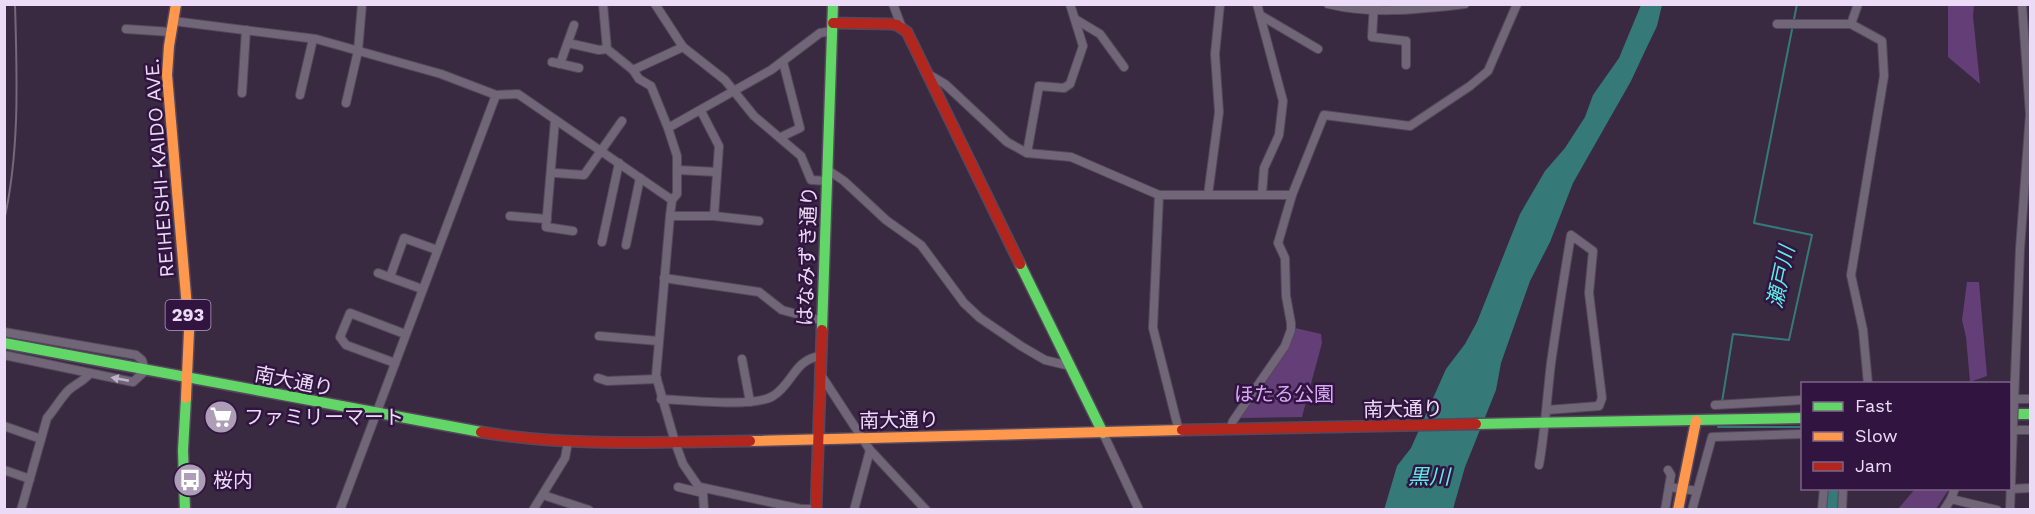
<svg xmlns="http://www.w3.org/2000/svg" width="2035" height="514" viewBox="0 0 2035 514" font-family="'Work Sans','Noto Sans JP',sans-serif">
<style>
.green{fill:#633e77}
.water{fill:#367979}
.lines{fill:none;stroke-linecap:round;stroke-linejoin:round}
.stream{stroke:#367979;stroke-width:2}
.river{stroke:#367979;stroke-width:14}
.street-casing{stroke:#55485c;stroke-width:10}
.fast-casing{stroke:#55485c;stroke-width:13}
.slow-casing{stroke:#55485c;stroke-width:13}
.jam-casing{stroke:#55485c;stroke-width:13}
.street{stroke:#716677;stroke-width:8}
.fast{stroke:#63d668;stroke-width:10}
.slow{stroke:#ff974d;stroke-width:10}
.jam{stroke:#b3261e;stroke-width:10}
.rail{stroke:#74687a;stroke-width:2}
.street-bridge-casing{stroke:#55485c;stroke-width:10;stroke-linecap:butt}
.street-bridge{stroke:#716677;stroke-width:8}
.oneway{fill:#c1b2ca}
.labels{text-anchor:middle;stroke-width:5;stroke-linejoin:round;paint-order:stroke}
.shield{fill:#311540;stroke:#b4a0c0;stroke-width:1.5}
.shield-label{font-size:18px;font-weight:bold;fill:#ecdbf7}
.street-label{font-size:20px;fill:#ecdbf7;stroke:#311540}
.park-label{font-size:20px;fill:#dba9f9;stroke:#311540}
.poi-label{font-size:20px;fill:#ecdbf7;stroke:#311540;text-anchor:start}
.water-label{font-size:21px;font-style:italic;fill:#5dede9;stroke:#311540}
</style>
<rect width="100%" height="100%" fill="#392a41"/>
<g class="green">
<path d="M1948 5H1974L1973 16 1980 84 1948 57Z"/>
<path d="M1967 282H1979L1987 376 1970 382 1966 337 1962 320Z"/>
<path d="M1295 328 1321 334 1322 343 1302 417 1239 418 1291 340Z"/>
<path d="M1915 489V488L1949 489 1936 509H1898Z"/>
</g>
<path class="water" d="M1641 5H1662L1657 26 1645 51 1631 81 1573 183 1550 242 1530 281 1501 363 1496 390 1465 467 1453 509 1384 510 1397 466 1411 448 1446 369 1465 344 1477 322 1520 214 1545 171 1565 148 1585 117 1593 95 1619 58Z"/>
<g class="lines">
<g class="stream">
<path d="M1722 402 1733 334 1789 340 1812 235 1754 223 1797 4"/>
<path d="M1719 422 1718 427H1802"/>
</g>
<path class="river" d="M1833 510 1834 488"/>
<defs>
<g id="street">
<path d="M603 4 607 49 633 70 639 79 651 86 668 128 677 156V194L672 200 670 216 656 376 675 442 683 464 703 493 704 510"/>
<path d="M655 4 683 47 725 80 754 116 801 156 811 180 828 181"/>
<path d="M893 4 902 28"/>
<path d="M1257 4 1283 101 1279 135 1264 168 1262 194"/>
<path d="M1328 4C1373 15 1420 9 1465 4"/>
<path d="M1374 4 1372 37 1406 41V65"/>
<path d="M1260 15 1318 49"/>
<path d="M1075 19 1100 34 1124 67"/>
<path d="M173 21 316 39 441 74 496 95 518 94 672 200"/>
<path d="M1777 24H1851L1882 41 1884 76 1851 275 1863 330 1868 384"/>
<path d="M1851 24 1858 4"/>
<path d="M126 29 171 32"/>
<path d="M568 43 599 50 607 49"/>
<path d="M552 62 579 68"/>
<path d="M560 64 574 25"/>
<path d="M633 70 683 47"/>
<path d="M928 74 945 84 1007 142 1027 153 1039 86 1064 88 1070 84 1083 46 1070 4"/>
<path d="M242 93 246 30"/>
<path d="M300 95 313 39"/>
<path d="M346 103 358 51 362 4"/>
<path d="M555 120 546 227 573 231"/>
<path d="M668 128 771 70 820 33 832 31"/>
<path d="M781 137 800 128 783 62"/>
<path d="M1027 153 1071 157 1159 195H1292L1324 115 1410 126 1470 86 1488 71 1517 4"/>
<path d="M678 170 717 172"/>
<path d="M828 170 844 181 886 220 921 245 964 303 980 318 1021 346 1045 360 1070 366"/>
<path d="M556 173 584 175 622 121"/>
<path d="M1159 195 1153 328 1179 431"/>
<path d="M1208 195 1219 112 1215 54 1220 4"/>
<path d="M510 216 547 219"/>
<path d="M670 216H714L719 146 701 111"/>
<path d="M714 216 759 221"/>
<path d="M602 242 619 163"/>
<path d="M626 245 640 178"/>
<path d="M378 273 422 289"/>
<path d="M390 277 404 238 437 250"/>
<path d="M664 278 759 292 782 310 823 321"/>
<path d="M4 332 136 355 142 360 145 371 133 382 4 355"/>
<path d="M599 336 659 341"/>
<path d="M742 359 750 402"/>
<path d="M395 363 346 345 340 337 350 313 405 334"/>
<path d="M821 375 870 450 926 510"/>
<path d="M598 378 607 381 657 379"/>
<path d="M661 399C685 400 754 408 773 396 793 384 794 359 821 356"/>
<path d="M2015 399H2030"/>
<path d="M2014 403 2020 249 2030 114 2022 4"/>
<path d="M1715 405 1802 400"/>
<path d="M4 426 41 439"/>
<path d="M1230 429 1233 421 1285 346 1291 330V323L1286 296 1285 258 1278 243 1292 195"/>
<path d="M2010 430H2030"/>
<path d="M1103 433 1139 510"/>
<path d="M1539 465C1545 431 1547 397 1551 363 1557 321 1564 277 1571 235L1593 251 1589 293 1602 398 1599 406 1547 410"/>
<path d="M4 470 30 479"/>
<path d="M678 487 703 493"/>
<path d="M700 487 801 509H817"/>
<path d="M1669 487 1697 491"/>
<path d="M2011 489 2030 488"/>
<path d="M543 495 589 510"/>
<path d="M1951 499 1997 510"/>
<path d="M21 510 47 418C54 410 59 401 66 393 72 385 84 382 90 373"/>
<path d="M340 510 496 95"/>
<path d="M533 510 565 458 568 442"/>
<path d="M854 510 870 450"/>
<path d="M1665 510 1671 475 1668 470"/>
<path d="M1692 510 1712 437 1802 434"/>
<path d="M1822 510 1824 488"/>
<path d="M1842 510 1843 488"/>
<path d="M1944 510 1951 499 1955 488"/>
<path d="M2010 510 2013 426"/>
</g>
<g id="fast">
<path d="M1020 264 1103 433"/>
<path d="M822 330 833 4"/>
<path d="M4 343 481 432"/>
<path d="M2010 414H2030"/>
<path d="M1476 424 1802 418"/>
<path d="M185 510 183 450 186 398"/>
</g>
<g id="slow">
<path d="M176 4 169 46 167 75 189 331 186 398"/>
<path d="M750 441 1182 430"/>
<path d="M1678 510 1696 421"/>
</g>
<g id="jam">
<path d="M833 23 891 24 897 25 907 32 1020 264"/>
<path d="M1182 430 1476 424"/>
<path d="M481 432C570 447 660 442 750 441"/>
<path d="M816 510 822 330"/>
</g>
</defs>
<use href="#street" class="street-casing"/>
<use href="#fast" class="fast-casing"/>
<use href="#slow" class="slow-casing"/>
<use href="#jam" class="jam-casing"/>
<use href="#street" class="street"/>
<use href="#fast" class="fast"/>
<use href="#slow" class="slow"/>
<use href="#jam" class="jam"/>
<path class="rail" d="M4 221C20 150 17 76 15 4"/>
<defs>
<path id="street-bridge" d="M2013 426 2014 403"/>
</defs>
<use href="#street-bridge" class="street-bridge-casing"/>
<use href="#street-bridge" class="street-bridge"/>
</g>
<defs><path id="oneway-solid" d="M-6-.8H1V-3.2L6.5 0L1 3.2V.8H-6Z" transform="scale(1.5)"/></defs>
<use class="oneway" href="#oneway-solid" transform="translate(120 379) rotate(-169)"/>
<defs>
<symbol id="supermarket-disc" viewBox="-11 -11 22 22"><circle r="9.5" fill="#ad9db7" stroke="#311540"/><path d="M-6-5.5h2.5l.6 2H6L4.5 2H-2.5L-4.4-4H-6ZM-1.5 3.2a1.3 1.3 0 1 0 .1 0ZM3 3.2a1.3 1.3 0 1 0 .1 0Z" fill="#fff"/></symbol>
<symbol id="bus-disc" viewBox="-11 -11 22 22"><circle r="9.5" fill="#ad9db7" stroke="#311540"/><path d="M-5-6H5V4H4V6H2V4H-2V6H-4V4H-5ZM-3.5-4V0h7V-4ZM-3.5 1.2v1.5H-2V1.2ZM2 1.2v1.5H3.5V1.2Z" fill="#fff"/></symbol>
</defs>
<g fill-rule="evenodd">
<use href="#supermarket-disc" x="202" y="398" width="38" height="38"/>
<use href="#bus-disc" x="171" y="461" width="38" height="38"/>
</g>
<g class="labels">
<rect class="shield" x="165.5" y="300" width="45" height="30" rx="4.5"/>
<g class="shield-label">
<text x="188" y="321">293</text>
</g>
<g class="street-label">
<text transform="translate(159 168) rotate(-94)" y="7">REIHEISHI-KAIDO AVE.</text>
<text transform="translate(807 256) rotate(-88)" y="7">はなみずき通り</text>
<text transform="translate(294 381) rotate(11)" y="7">南大通り</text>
<text transform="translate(1403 409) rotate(-1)" y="7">南大通り</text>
<text transform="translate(899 420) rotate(-1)" y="7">南大通り</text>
</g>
<g class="park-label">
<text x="1284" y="401">ほたる公園</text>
</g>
<g class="poi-label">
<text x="244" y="424">ファミリーマート</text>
<text x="213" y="487">桜内</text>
</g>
<g class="water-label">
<text transform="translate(1781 277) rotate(-78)" y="7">瀬戸川</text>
<text x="1429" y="484">黒川</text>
</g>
</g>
<rect width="2035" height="514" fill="none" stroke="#ecdbf7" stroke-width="12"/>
<rect x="1801" y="382" width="210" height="108" fill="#311540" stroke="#7c6489" stroke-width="1.5"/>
<rect x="1813" y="402" width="30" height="9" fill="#63d668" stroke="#7c6489" stroke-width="1.5"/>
<text x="1855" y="412" font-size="18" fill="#ecdbf7">Fast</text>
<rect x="1813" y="432" width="30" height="9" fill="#ff974d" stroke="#7c6489" stroke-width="1.5"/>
<text x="1855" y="442" font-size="18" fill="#ecdbf7">Slow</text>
<rect x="1813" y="462" width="30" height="9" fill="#b3261e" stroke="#7c6489" stroke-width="1.5"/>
<text x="1855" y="472" font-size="18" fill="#ecdbf7">Jam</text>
</svg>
